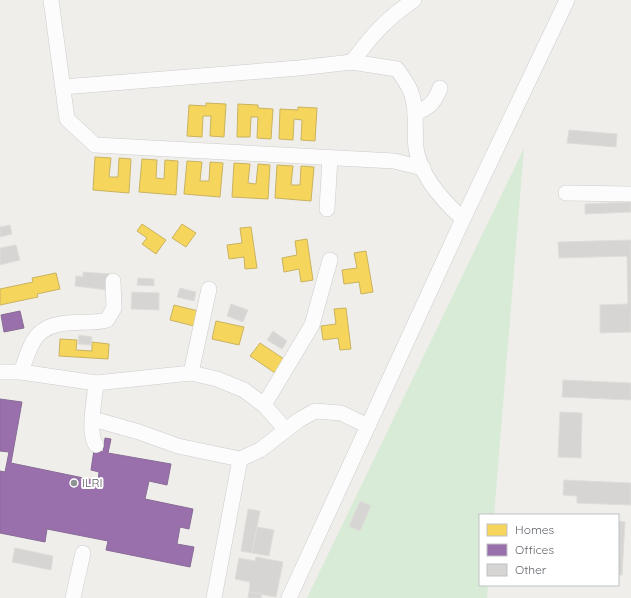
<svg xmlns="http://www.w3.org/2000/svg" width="631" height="598" viewBox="0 0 631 598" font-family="Quicksand,sans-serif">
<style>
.green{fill:#d8ebd6}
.homes{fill:#f6d55c;stroke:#c9b360}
.offices{fill:#9970ab;stroke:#886c97}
.building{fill:#d6d5d3;stroke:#deddd9}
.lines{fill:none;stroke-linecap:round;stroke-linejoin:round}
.minor-casing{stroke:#cbcccc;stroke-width:16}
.minor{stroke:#fdfcfc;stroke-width:15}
.poi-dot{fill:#919496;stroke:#fff;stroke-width:1.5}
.labels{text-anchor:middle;stroke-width:4;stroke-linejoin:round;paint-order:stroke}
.poi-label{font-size:12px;fill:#5f6368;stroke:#fff;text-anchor:start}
</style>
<rect width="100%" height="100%" fill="#efeeea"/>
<path class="green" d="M524 148 494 515H480V585H488L487 598H307Z"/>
<g class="homes">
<path d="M206 103 226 104 224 137 210 136 211 116H203L202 137 187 136 189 105 206 106Z"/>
<path d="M238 104 258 105V108L273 109 271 139 257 138 258 117H251L250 137H237Z"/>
<path d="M298 107 317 108 315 141 301 140 302 120 294 119 293 140 279 139 280 109 298 110Z"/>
<path d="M95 157 111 158 109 177H118L119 158 131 159 129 193 93 190Z"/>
<path d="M142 159 157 160 156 178 164 179 165 160 178 161 176 195 139 192Z"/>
<path d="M187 161 202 162 200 181H209L210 162 223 163 220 197 184 194Z"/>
<path d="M234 163 250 164 248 183 256 184 258 164 270 165 268 199 232 197Z"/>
<path d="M277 165 293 166 291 185H300L301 166 314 167 311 201 275 198Z"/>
<path d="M142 224 166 240 156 254 142 244 147 238 137 231Z"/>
<path d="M182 224 196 233 186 247 172 238Z"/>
<path d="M251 227 257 268 245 269 244 257 229 259 227 245 242 243 240 228Z"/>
<path d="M307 239 313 280 301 282 299 269 284 272 282 258 297 255 295 241Z"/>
<path d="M366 251 373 292 361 294 359 282 344 284 342 270 357 268 354 253Z"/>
<path d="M56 273 60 289 37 294 38 297 0 305V289L33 282 32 278Z"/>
<path d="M174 305 198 311 194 326 170 320Z"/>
<path d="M346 308 351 349 340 350 338 338 323 340 321 326 336 324 334 309Z"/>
<path d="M216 321 244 327 239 345 212 339Z"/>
<path d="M60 339 77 340 76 350 92 351V342L109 344 108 359 59 356Z"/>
<path d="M260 343 284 359 275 373 250 356Z"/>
</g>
<g class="offices">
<path d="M20 311 24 328 4 332 1 315Z"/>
<path d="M0 399 22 402 11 463 98 481 99 472 91 470 94 450 103 452 105 438 111 439 108 453 171 464 167 485 149 481 145 499 193 509 189 529 180 527 177 544 194 547 190 567 106 550 108 541 47 529 45 542 0 533V471L5 472 9 452 0 451Z"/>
</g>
<g class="building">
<path d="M569 130 617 134 616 147 567 143Z"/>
<path d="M631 202V212L585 214V204Z"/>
<path d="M10 225 12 234 0 237V227Z"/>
<path d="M631 240V332L600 333V305L628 304 627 256 559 258 558 242Z"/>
<path d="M16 245 20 260 0 265V248Z"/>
<path d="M83 272 110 274 108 290 75 286 76 276 83 277Z"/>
<path d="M138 278 154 279V286L137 285Z"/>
<path d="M180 288 196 292 194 301 177 297Z"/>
<path d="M132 292 159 293V310L131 309Z"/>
<path d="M231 304 248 310 243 322 227 316Z"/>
<path d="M273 331 287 341 282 349 267 340Z"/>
<path d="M79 335 92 337 91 345 78 344Z"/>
<path d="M563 380 631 383V400L562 397Z"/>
<path d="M560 412 582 413 581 458 558 457Z"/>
<path d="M564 480 631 483V505L577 503V496L563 495Z"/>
<path d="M360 501 371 506 360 531 349 526Z"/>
<path d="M248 509 260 511 252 553 241 551Z"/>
<path d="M618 521 625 522 622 575H618Z"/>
<path d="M257 527 274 530 269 556 252 553Z"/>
<path d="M15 548 53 556 51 570 12 562Z"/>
<path d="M256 557 283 562 276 597 249 592 250 582 235 579 239 558 255 561Z"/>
<path d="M249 592 262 594 261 598H248Z"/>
</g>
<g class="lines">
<defs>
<g id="minor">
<path d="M51 0 67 119 95 145 394 161 423 168"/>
<path d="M352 62C372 35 386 19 414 0"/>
<path d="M63 87 299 68 352 62 397 69C402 76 407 83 410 90 418 108 414 130 416 148 420 176 443 201 463 219"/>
<path d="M415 113C429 108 435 102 440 88"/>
<path d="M566 193 631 194"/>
<path d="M327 209 330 158"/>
<path d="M0 372H21L96 383 191 373 217 379 244 390 264 405 312 325 330 260"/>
<path d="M21 372C31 345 33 326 67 323 82 321 92 324 107 320L114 308 113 281"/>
<path d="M191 373 209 289"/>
<path d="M96 383C95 399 87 432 96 445"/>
<path d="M264 405 286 430"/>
<path d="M93 419 139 432 178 446 240 459 260 450 299 420 315 411 341 413 368 426"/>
<path d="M73 598 83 553"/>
<path d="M214 598 240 459"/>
<path d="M289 598 463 219 567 0"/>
</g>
</defs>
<use href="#minor" class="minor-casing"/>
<use href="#minor" class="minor"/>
</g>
<circle class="poi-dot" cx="74" cy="483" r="4"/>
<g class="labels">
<g class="poi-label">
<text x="82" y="487">ILRI</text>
</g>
</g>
<rect x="479" y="514" width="140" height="72" fill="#ffffff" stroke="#bfc1c3"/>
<rect x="487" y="524" width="20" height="12" fill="#f6d55c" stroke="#bfc1c3"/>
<text x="515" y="534" font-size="12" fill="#5f6368">Homes</text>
<rect x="487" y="544" width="20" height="12" fill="#9970ab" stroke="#bfc1c3"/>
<text x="515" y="554" font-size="12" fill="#5f6368">Offices</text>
<rect x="487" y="564" width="20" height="12" fill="#d6d5d3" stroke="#bfc1c3"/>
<text x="515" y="574" font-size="12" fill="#5f6368">Other</text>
</svg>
